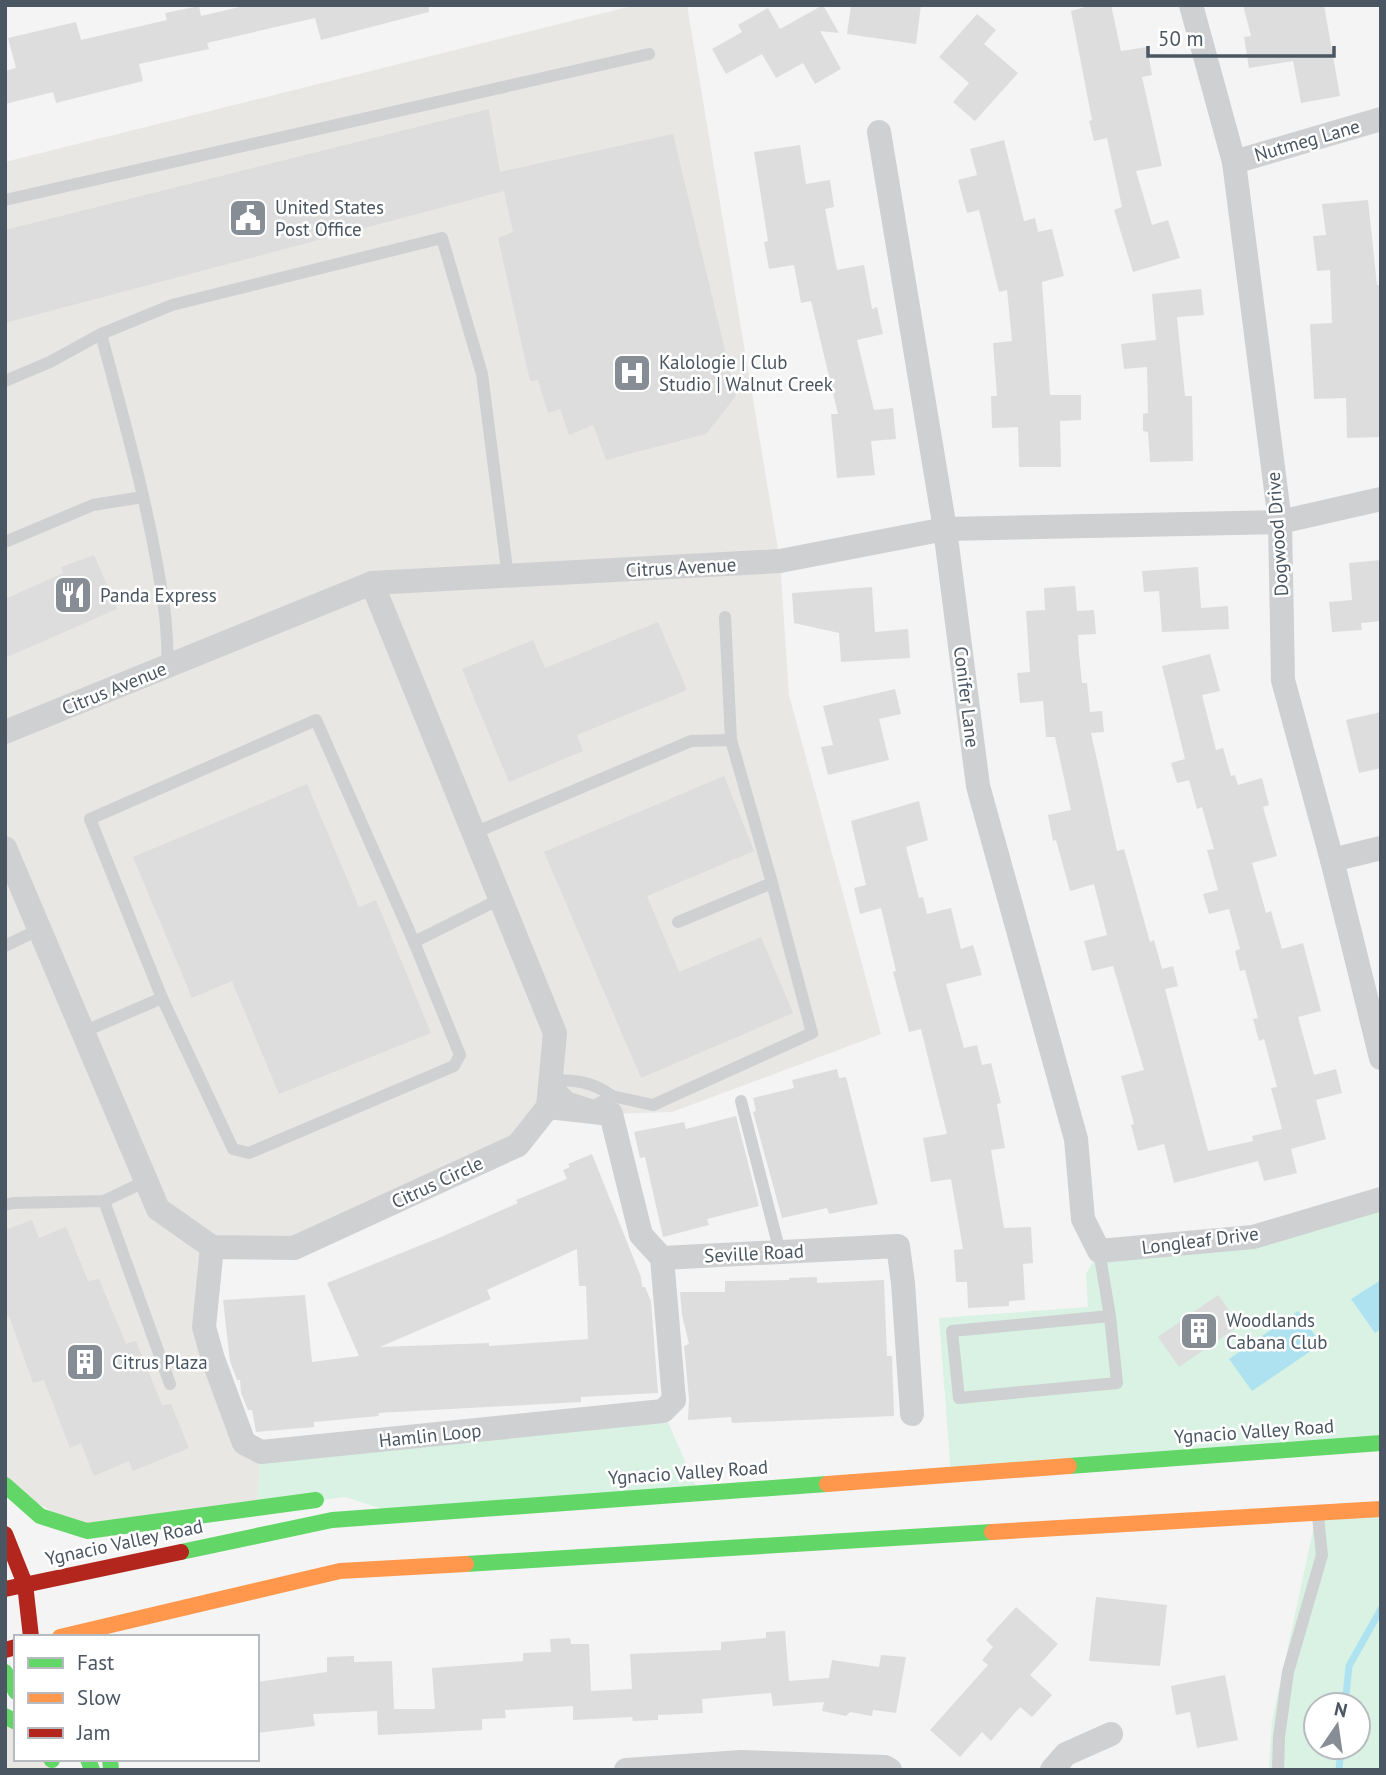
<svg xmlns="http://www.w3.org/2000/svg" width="1386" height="1775" viewBox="0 0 1386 1775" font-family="'PT Sans',sans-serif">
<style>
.commercial{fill:#e8e7e3}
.green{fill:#d9f2e3;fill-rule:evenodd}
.water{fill:#aee2f0}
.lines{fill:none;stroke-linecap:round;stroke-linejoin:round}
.stream{stroke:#aee2f0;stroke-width:7}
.building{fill:#ddddde;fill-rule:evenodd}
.lane{stroke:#ced0d2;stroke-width:12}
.street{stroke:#ced0d2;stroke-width:24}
.fast{stroke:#63d668;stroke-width:16}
.slow{stroke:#ff974d;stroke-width:16}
.jam{stroke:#b3261e;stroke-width:16}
.labels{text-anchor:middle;stroke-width:5;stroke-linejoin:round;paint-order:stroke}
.street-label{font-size:19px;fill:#4a5661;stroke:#fff}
.poi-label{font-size:19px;fill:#4a5661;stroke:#fff;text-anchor:start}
</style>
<rect width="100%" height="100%" fill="#f4f4f4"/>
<g class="commercial">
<path d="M636 5H687L780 561 789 695 881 1034 672 1112 611 1114 548 1107 518 1145 294 1248 212 1247 204 1327 261 1452 257 1508 87 1531 5 1485V162Z"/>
<path d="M5 1716 16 1722V1759H51L55 1770H5Z"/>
</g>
<g class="green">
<path d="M1381 1199V1443L951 1474 939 1318 1088 1307 1086 1274 1099 1251 1253 1237Z"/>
<path d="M663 1411 699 1493 402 1515 345 1497 257 1508 261 1452Z"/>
<path d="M1381 1509V1770H1269L1272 1721 1317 1512ZM1316 1705H1358V1747H1316Z"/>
</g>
<g class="water">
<path d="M1381 1280V1329L1375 1333 1351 1299Z"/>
<path d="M1298 1311 1321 1344 1252 1391 1229 1359Z"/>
</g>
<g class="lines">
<g class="stream">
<path d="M1345 1705 1349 1666 1381 1609"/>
<path d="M1339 1770 1341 1747"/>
</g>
</g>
<g class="building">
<path d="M248 5H429V12L321 40 315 18 207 43 209 49 139 64 143 81 56 103 53 92 5 104V71L16 68 8 38 76 22 81 40 167 20 165 13 199 6 201 16Z"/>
<path d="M823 5 839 33 820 31 841 69 815 84 803 63 776 78 762 54 726 74 712 49 742 32 738 25 768 8 780 29Z"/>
<path d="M851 5H921L916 44 847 34Z"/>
<path d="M1092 5H1111L1121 51 1147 47 1152 75 1142 77 1162 166 1136 171 1152 225 1168 220 1180 258 1133 272 1114 210 1122 207 1107 138 1094 141 1089 121 1092 120 1071 11Z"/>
<path d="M1243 5H1324L1340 96 1301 103 1293 61 1249 68 1244 37 1251 36Z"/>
<path d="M977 14 996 30 984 44 1018 73 975 121 953 102 969 83 939 57Z"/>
<path d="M489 109 500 172 673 134 736 396 706 434 606 460 593 425 569 435 560 409 548 413 538 380 530 381 498 238 513 232 504 191 5 323V230Z"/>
<path d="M1004 140 1024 221 1035 218 1038 232 1052 229 1064 276 1042 282 1050 395H1081V420L1060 421 1061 467H1019L1018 427 992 428 991 396H997L993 343 1012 341 1007 290 999 292 979 210 967 213 958 180 977 175 970 149Z"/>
<path d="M800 145 806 184 830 180 834 207 825 209 837 270 864 265 872 309 877 307 883 334 857 340 874 410 893 408 896 439 871 441 875 475 837 478 831 414H838L811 301 801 303 794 265 769 269 764 242 768 241 754 152Z"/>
<path d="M1368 200 1377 285H1381V437L1347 438 1346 398 1314 399 1310 324 1332 323 1330 270 1317 271 1313 236 1326 235 1322 204Z"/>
<path d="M1201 289 1204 315 1177 317 1185 396H1192L1193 461 1150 462 1148 432 1143 431V414L1148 413 1147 367 1124 369 1121 344 1156 340 1152 294Z"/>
<path d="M94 555 117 609 5 658V599L63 573 61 567Z"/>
<path d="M1381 560V621L1361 623 1362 630 1332 632 1329 602 1352 600 1349 563Z"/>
<path d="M1198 567 1201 608 1228 606 1229 629 1162 632 1159 591 1144 592 1142 571Z"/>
<path d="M1075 586 1077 611 1094 610 1096 634 1078 635 1079 654 1082 683H1087L1090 712 1102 711 1104 732 1091 733 1117 851 1124 849 1150 942 1154 940 1162 969 1173 966 1178 986 1165 989 1208 1151 1253 1141 1252 1136 1282 1129 1271 1088 1277 1087 1264 1039 1259 1041 1253 1019 1258 1018 1245 970 1240 971 1235 951 1240 949 1229 909 1209 914 1203 894 1218 890 1207 850 1214 849 1202 807 1197 809 1189 780 1177 783 1171 763 1185 759 1162 666 1210 654 1220 691 1202 695 1216 750 1223 748 1231 776 1235 775 1238 785 1262 778 1269 805 1263 807 1277 856 1252 863 1266 913 1271 911 1282 949 1303 943 1321 1011 1298 1017 1314 1075 1336 1069 1342 1093 1316 1100 1326 1139 1291 1149 1297 1173 1264 1181 1258 1161 1174 1183 1164 1144 1138 1151 1131 1125 1134 1124 1121 1076 1144 1070 1113 966 1092 971 1084 941 1107 935 1094 884 1070 891 1056 840 1053 841 1048 815 1071 810 1055 737H1046L1043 701 1020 703 1017 673 1030 672 1026 611 1045 610 1044 588Z"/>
<path d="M872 587 875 632 908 629 910 658 841 662 839 633 794 623 792 593Z"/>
<path d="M658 622 687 690 577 735 583 751 509 782 462 669 533 640 545 668Z"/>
<path d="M895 689 901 714 879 719 889 760 828 775 821 747 833 745 823 706Z"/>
<path d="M1381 712V768L1359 773 1346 720Z"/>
<path d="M724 776 754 851 647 896 679 972 761 937 793 1013 641 1078 544 852Z"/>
<path d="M307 784 359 907 376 900 431 1033 279 1094 232 981 192 998 133 857Z"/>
<path d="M919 801 928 840 906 847 919 898 923 897 927 914 951 908 961 949 973 945 982 975 946 984 964 1048 977 1045 982 1065 991 1063 1001 1103 997 1104 1005 1148 991 1150 1004 1228 1031 1227 1033 1263 1023 1264 1025 1300 1009 1301V1306L968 1308 967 1282H956L954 1250 963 1249 951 1179 931 1182 923 1138 947 1134 921 1029 909 1032 893 972 896 971 881 908 860 914 854 888 866 885 851 821Z"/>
<path d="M837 1069 839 1078 846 1077 878 1204 829 1214 827 1208 782 1218 753 1112 756 1111 753 1098 794 1088 792 1080Z"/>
<path d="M736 1116 759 1206 707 1219 709 1225 663 1237 645 1157 640 1158 634 1132 684 1122 686 1129Z"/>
<path d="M592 1154 641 1277 642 1287H645L651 1301 658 1393 581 1397V1402L378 1413 379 1416 314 1422V1427L256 1432 252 1410H248L241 1393 240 1380H237L230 1361 223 1300 305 1295 312 1362 359 1356 327 1283 441 1237 518 1203 516 1200 567 1179 563 1170 570 1167 568 1164ZM577 1249 579 1286H586L588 1339 489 1346V1343L380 1347 491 1299 487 1290Z"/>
<path d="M32 1220 39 1238 66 1227 88 1281 99 1279 126 1344 136 1341 162 1405 171 1404 189 1448 133 1471 129 1461 94 1476 81 1443 70 1448 44 1380 33 1383 9 1316 5 1318V1230Z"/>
<path d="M817 1277V1283L884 1280 887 1356H892L894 1416 732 1423 731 1417 688 1420 689 1399 684 1346 689 1344 682 1315 680 1292H725V1281L789 1280V1278Z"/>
<path d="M1218 1295 1240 1325 1179 1367 1158 1337Z"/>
<path d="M1096 1597 1167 1605 1160 1666 1089 1661Z"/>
<path d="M1016 1607 1058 1644 1030 1675 1052 1695 1032 1717 1020 1707 991 1741 982 1732 960 1757 930 1730 988 1665 982 1660 993 1647 986 1640Z"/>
<path d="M785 1631 789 1681 829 1678 832 1660 879 1667 881 1655 906 1657 896 1713 873 1710 872 1716 850 1712 846 1716 822 1711 824 1702 773 1706 771 1693 702 1699 703 1713 658 1715V1720L633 1721 632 1717 573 1720V1706L505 1710 506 1718 482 1719V1730L378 1735 377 1711 313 1714 315 1726 257 1733V1682L327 1672V1657L354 1656V1662L392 1661 394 1709H435L432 1668 523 1661V1653L551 1652 550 1639 570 1638 571 1644H589L591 1691 632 1689 630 1654 721 1650V1642L766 1638V1632Z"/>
<path d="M1225 1675 1238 1740 1197 1748 1190 1712 1176 1715 1171 1686Z"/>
</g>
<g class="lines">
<g class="lane">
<path d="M5 200 649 54"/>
<path d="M101 334C125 424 151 514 164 607 167 626 167 647 168 666"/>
<path d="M5 381 50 362 101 334 172 305 442 238 482 374 508 577"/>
<path d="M5 542 93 505 143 497"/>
<path d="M316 720 414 942 460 1055 454 1066 249 1153 233 1149 162 998 90 819Z"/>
<path d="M474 833 691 741 731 740"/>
<path d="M678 922 772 883 731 740 725 617"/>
<path d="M414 942 500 899"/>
<path d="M5 946 40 929"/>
<path d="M83 1032 162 998"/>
<path d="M551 1080C574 1080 592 1081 612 1096L594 1106 569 1098Z"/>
<path d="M612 1096 653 1105 812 1033 772 883"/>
<path d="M741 1101 780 1252"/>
<path d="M104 1201 170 1384"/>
<path d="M5 1205 13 1203 104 1201 146 1181"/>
<path d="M1099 1251 1110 1316 1117 1383 959 1398 952 1331 1110 1316"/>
<path d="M1278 1770 1279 1737 1288 1672 1322 1555 1318 1516"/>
</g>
<g class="street">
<path d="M1191 5 1234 162 1280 522 1283 680 1332 860 1381 1058"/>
<path d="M879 132 945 529 978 786 1076 1139 1083 1219 1099 1251 1253 1237 1381 1199"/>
<path d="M1234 162 1381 119"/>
<path d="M5 732 372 583 780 561 945 529 1280 522 1381 499"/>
<path d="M5 848 158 1209 212 1247 294 1248 518 1145 548 1107 555 1033 372 583"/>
<path d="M1332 860 1381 848"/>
<path d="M548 1107 611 1114 641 1235 662 1258 898 1246 903 1283 912 1414"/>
<path d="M212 1247 204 1327 213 1359 244 1443 261 1452 663 1411 674 1400 662 1258"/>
<path d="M626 1770 741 1762 885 1767 890 1770"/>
<path d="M1052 1770 1066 1754 1111 1734"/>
</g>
<g class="fast">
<path d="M1069 1466 1381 1443"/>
<path d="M5 1485 40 1516 87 1531 316 1500"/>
<path d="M181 1552 332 1520 827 1484"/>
<path d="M466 1564 992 1532"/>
<path d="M5 1672 16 1692"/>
<path d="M5 1716 16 1722"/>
<path d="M51 1759 52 1760"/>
<path d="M88 1759 92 1770"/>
<path d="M110 1759 111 1770"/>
</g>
<g class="slow">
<path d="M827 1484 1069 1466"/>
<path d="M992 1532 1381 1509"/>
<path d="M60 1637 340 1571 466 1564"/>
</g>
<g class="jam">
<path d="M5 1534 25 1584 31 1637"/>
<path d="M5 1589 181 1552"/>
<path d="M5 1650 16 1647"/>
</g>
</g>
<defs>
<symbol id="civic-square" viewBox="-11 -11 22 22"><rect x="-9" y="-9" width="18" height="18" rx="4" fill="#868d94" stroke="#fff"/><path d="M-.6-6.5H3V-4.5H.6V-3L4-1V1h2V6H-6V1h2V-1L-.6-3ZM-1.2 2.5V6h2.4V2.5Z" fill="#fff"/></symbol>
<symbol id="hospital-square" viewBox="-11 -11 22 22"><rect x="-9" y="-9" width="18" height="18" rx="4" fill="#868d94" stroke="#fff"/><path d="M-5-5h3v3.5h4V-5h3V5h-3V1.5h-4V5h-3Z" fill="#fff"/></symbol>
<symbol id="restaurant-square" viewBox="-11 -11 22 22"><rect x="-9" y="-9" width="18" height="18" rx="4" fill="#868d94" stroke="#fff"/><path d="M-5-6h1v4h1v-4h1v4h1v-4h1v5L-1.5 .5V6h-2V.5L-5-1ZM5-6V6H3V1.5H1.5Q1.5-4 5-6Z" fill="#fff"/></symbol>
<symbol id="building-square" viewBox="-11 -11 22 22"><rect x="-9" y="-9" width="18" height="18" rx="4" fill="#868d94" stroke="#fff"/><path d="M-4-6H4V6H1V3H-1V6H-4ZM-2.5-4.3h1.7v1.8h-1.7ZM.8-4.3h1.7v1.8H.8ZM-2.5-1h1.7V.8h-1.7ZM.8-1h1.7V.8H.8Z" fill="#fff"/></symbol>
</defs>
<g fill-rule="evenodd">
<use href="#civic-square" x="226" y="196" width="44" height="44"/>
<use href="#hospital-square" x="610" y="351" width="44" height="44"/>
<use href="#restaurant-square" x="51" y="573" width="44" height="44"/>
<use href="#building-square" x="1177" y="1309" width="44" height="44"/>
<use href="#building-square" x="63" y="1340" width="44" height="44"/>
</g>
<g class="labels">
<g class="street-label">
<text transform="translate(1307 140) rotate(-16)" y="7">Nutmeg Lane</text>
<text transform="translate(1277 534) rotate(-94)" y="7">Dogwood Drive</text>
<text transform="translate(681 567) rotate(-3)" y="7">Citrus Avenue</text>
<text transform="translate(114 688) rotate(-22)" y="7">Citrus Avenue</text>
<text transform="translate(967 697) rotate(83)" y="7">Conifer Lane</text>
<text transform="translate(437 1182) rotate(-25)" y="7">Citrus Circle</text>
<text transform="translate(1200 1240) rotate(-7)" y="7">Longleaf Drive</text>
<text transform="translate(754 1253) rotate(-3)" y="7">Seville Road</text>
<text transform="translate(1254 1431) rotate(-4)" y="7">Ygnacio Valley Road</text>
<text transform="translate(430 1435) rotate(-6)" y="7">Hamlin Loop</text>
<text transform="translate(688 1472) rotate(-4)" y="7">Ygnacio Valley Road</text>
<text transform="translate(124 1542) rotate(-12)" y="7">Ygnacio Valley Road</text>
</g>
<g class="poi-label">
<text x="275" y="214">United States<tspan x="275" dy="22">Post Office</tspan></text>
<text x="659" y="369">Kalologie | Club<tspan x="659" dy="22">Studio | Walnut Creek</tspan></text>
<text x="100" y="602">Panda Express</text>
<text x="1226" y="1327">Woodlands<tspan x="1226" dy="22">Cabana Club</tspan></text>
<text x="112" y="1369">Citrus Plaza</text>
</g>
</g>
<rect width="1386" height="1775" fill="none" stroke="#4a5661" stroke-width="14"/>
<rect x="14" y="1635" width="245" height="126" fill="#ffffff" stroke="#b7bbc0" stroke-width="2"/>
<rect x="28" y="1658" width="35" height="10" fill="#63d668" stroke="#b7bbc0" stroke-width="2"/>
<text x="77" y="1670" font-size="21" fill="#4a5661">Fast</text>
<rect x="28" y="1693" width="35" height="10" fill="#ff974d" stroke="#b7bbc0" stroke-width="2"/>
<text x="77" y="1705" font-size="21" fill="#4a5661">Slow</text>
<rect x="28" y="1728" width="35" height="10" fill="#b3261e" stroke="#b7bbc0" stroke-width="2"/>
<text x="77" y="1740" font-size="21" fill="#4a5661">Jam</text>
<g transform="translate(1337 1726) rotate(13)"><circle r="33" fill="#ffffff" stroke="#b7bbc0" stroke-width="2"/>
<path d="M0-5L12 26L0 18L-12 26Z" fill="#868d94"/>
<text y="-10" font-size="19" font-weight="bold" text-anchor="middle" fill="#4a5661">N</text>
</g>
<path d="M1148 46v10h186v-10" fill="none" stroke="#4a5661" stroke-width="3.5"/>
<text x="1158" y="46" font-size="21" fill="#4a5661" stroke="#ffffff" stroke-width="5" paint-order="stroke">50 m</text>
</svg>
